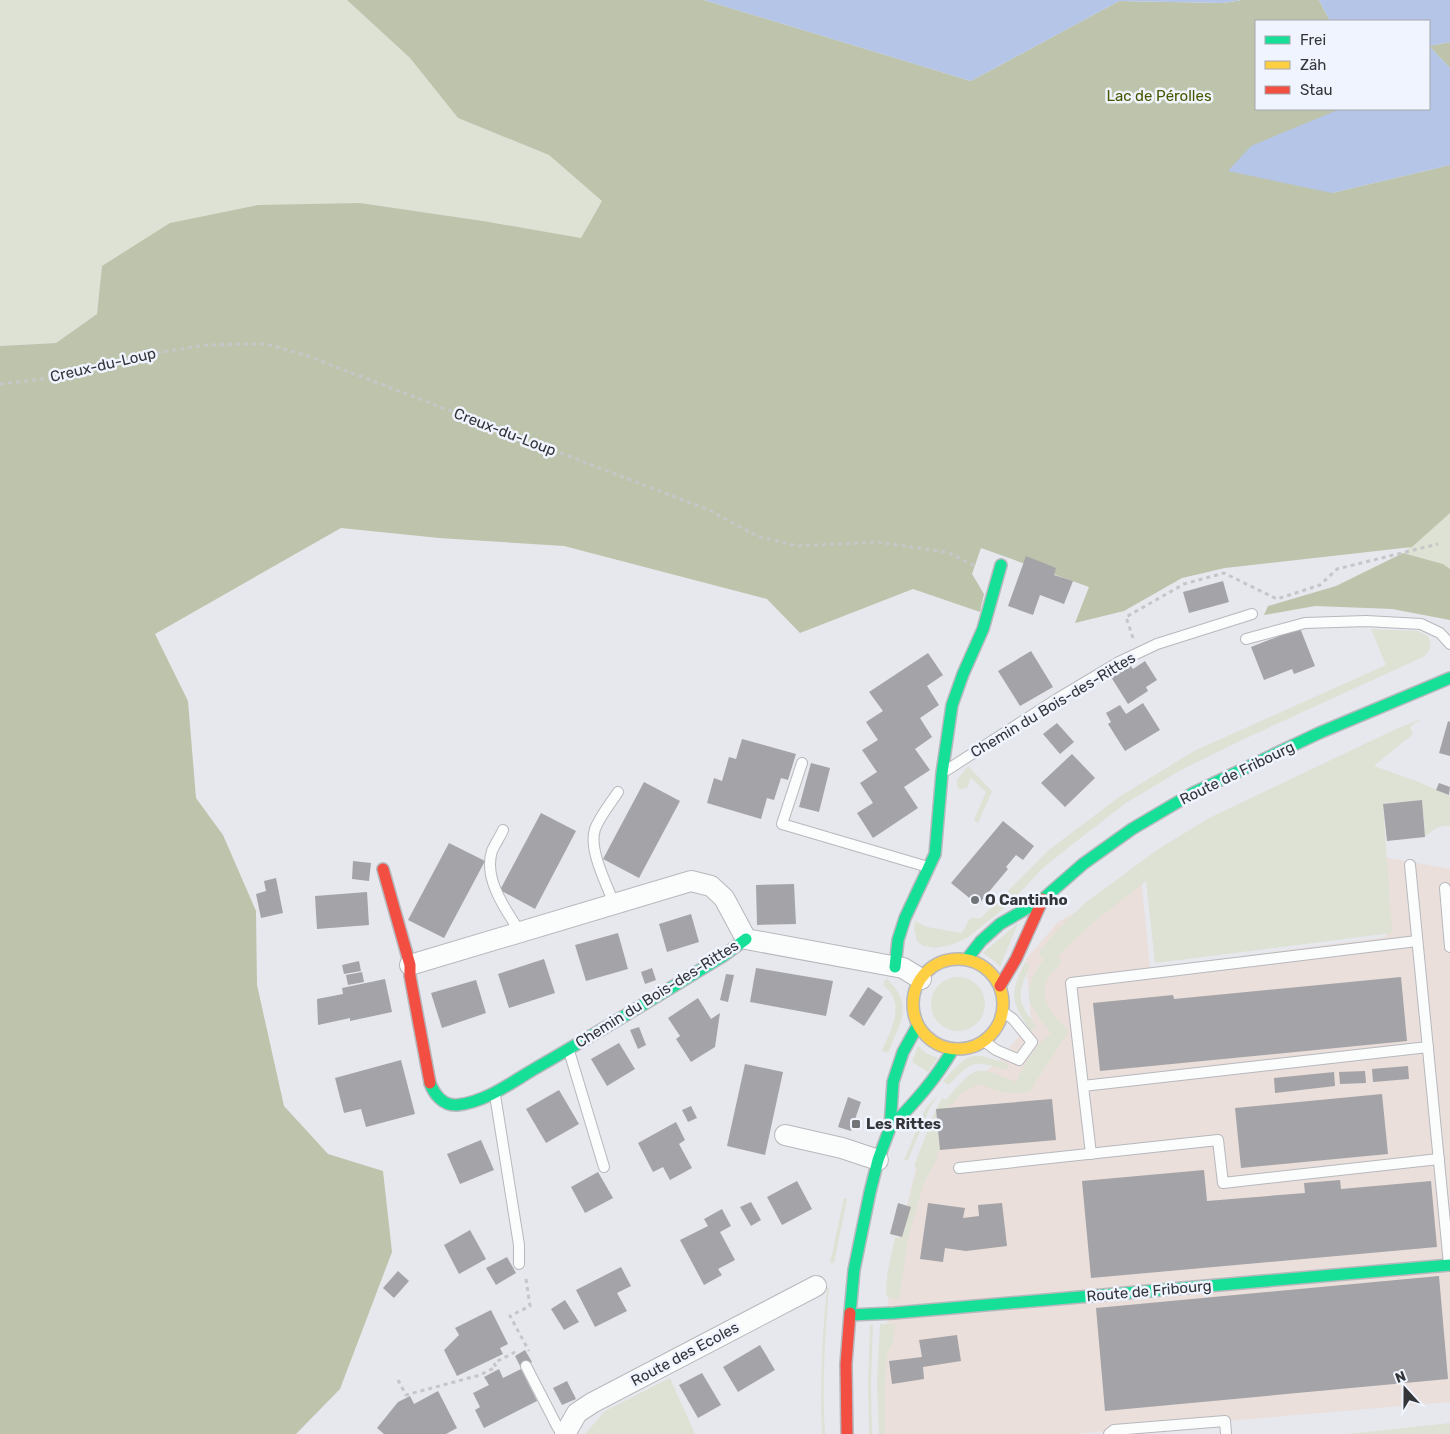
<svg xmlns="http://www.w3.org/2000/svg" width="1450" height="1434" viewBox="0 0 1450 1434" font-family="Rubik,sans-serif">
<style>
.industrial{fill:#eadfdb}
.green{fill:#dde2d4}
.forest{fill:#bdc4ab}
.water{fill:#b4c5e7}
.building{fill:#a4a3a7}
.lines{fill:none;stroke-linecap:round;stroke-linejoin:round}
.lane-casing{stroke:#b7b8bd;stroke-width:12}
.street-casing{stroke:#b7b8bd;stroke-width:22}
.fast-casing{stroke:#b7b8bd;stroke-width:14}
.slow-casing{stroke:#b7b8bd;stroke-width:14}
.jam-casing{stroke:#b7b8bd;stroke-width:14}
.path{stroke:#c6c6c9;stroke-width:3;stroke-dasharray:4 4;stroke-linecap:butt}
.lane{stroke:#fbfcfc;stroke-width:10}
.street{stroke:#fbfcfc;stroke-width:20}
.fast{stroke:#16e098;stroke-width:11}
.slow{stroke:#ffcf43;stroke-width:11}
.jam{stroke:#f24e42;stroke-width:11}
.poi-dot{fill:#727478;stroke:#f0f4fe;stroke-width:2}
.labels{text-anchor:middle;stroke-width:5;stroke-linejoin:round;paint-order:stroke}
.park-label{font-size:15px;fill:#495600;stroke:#f0f4fe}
.street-label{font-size:15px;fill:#343539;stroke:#f0f4fe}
.poi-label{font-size:15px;font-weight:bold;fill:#343539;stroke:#f0f4fe;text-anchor:start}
</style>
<rect width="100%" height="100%" fill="#e6e8ee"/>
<path class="industrial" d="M1383 857 1450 869V1402L1075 1434H884L883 1382 890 1275 918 1160 943 1102 998 1062 1031 1021 1026 959 1058 922 1141 875 1150 968 1386 937Z"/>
<g class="green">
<path d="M0 0H347L410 58 458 118 549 155 602 201 581 238 483 221 360 203 102 266 97 314 56 343 0 346Z"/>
<path d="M1450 509V569L1443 564 1403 553Z"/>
<path d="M1371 629 1418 631 1428 636C1432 645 1431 650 1423 657L1244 739 1181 770 1126 803 1074 843 1043 868 1007 906 967 938 951 945 935 948 923 946 917 941 914 928 915 921 927 927 962 933 970 918H981L1050 849 1119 797 1194 751 1386 665Z"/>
<path d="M1421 719 1410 727 1413 734 1374 766 1419 782 1450 796V826C1439 825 1433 830 1425 837L1422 800 1383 804 1392 933 1155 963 1146 881 1091 924 1058 956 1061 962C1056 969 1047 977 1045 986 1041 1003 1057 1020 1069 1031L1030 1091C1008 1096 998 1091 979 1084L961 1093 953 1103 939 1113 942 1147 937 1154V1159L923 1184 907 1243 899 1300 886 1296 887 1275 895 1237 900 1238 917 1169 914 1166 934 1114 942 1098 946 1100C953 1092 968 1072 978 1071 987 1069 1007 1079 1016 1082 1024 1064 1035 1046 1051 1033 1026 1000 1020 996 1044 958L1038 954 1059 928 1085 903 1157 850 1209 818 1396 729Z"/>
<path d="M968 766 992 791 978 823 974 820 986 792 971 778 967 788 960 789 957 787V780Z"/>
<path d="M1018 923 1000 967 993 960 983 953Z"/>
<path d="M1025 962 1030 966C1017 995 1016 1000 1036 1026L1031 1031C1011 1003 1009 994 1025 962Z"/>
<circle cx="958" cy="1004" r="27"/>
<path d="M886 978C915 1006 900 1021 888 1053L882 1051C891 1028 907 1004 883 985Z"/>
<path d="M918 1046 926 1053 938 1058 928 1072 912 1062Z"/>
<path d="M972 1056H982L1009 1064 1006 1070C973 1060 972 1060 949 1085L943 1081C952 1071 960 1061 972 1056Z"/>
<path d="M938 1095 929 1109 908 1160H904L926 1108Z"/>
<path d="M844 1198 847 1199 834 1263H830Z"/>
<path d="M827 1288H829C825 1337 822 1385 825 1434H822C820 1385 822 1337 827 1288Z"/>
<path d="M880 1324H895L893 1343 887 1353 885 1383V1434H879L877 1382Z"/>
<path d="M870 1325H873L871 1383 872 1434H869L868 1383Z"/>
<path d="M670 1378 695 1434H585L605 1411Z"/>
<path d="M1450 1423V1434H1348Z"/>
</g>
<g class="forest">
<path d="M347 0H704L971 81 1119 1 1223 3 1242 0H1319L1330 21H1256V109H1340L1335 112 1332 193 1450 165V513L1412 547 1225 568 1182 578 1124 611 1075 623 1089 587 981 548 972 574 984 594 980 612 913 589 800 633 767 599 564 546 439 538 341 528 155 634 188 701 196 798 223 835 256 911 257 985 284 1106 328 1154 383 1171 392 1252 340 1389 296 1434H0V346L56 343 97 314 102 266 170 223 258 205 360 203 483 221 581 238 602 201 549 155 458 118 410 58Z"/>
<path d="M1450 42V68L1429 46Z"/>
<path d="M1403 553 1443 564 1450 569V620L1392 609 1315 606 1264 615 1268 606 1336 586Z"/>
</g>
<g class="water">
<path d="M704 0H1242L1223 3 1119 1 971 81Z"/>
<path d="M1319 0H1450V42L1429 46 1450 68V165L1332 193 1228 171 1251 146 1340 109H1429V21H1330Z"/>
</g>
<g class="building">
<path d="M1026 556 1056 568 1054 575 1073 581 1064 604 1040 595 1033 615 1008 606Z"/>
<path d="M1223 581 1229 602 1189 613 1183 592Z"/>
<path d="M1300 628 1315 666 1294 674 1292 669 1264 680 1251 647Z"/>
<path d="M1031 651 1053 687 1020 706 998 671Z"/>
<path d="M928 653 943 675 927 686 939 705 920 718 932 737 915 749 930 770 904 787 918 808 873 838 857 813 873 803 860 783 877 772 862 750 878 740 866 722 883 711 869 692Z"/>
<path d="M1145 661 1157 680 1146 687 1148 691 1128 704 1111 677 1130 665 1133 669Z"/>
<path d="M1143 703 1160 730 1125 751 1108 724 1111 722 1106 713 1120 705 1126 714Z"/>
<path d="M1448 721 1450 722V756L1439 753Z"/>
<path d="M1057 723 1074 742 1060 754 1043 734Z"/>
<path d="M742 739 796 754 788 780 781 778 774 800 767 798 761 819 707 803 714 778 722 781 729 757 736 759Z"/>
<path d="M1072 754 1095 778 1065 807 1041 783Z"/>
<path d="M811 763 830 768 819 812 799 807Z"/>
<path d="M644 782 680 801 639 878 603 859Z"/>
<path d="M1439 783 1450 787 1449 795 1436 790Z"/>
<path d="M1422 800 1425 837 1387 841 1383 804Z"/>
<path d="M541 813 576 831 535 909 500 890Z"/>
<path d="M1003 821 1034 846 1023 860 1016 855 1006 867 1008 869 978 905 951 883Z"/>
<path d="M449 843 485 861 444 938 408 920Z"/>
<path d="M353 861 371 863 369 881 352 879Z"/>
<path d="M276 878 283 913 261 918 256 894 266 891 264 881Z"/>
<path d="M794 884 796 924 757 925 756 885Z"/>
<path d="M367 892 369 925 317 929 315 896Z"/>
<path d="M691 914 699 942 667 952 659 924Z"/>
<path d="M618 933 628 969 586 981 575 945Z"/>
<path d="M544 959 555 993 509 1008 498 974Z"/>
<path d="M359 961 361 971 344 974 342 965Z"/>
<path d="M652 968 656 980 645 984 641 972Z"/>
<path d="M756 968 833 981 826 1016 750 1002Z"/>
<path d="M362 972 364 982 348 985 346 975Z"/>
<path d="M726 974 734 975 728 1002 720 1000Z"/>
<path d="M1401 977 1407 1041 1100 1071 1093 1003 1173 995 1174 999Z"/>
<path d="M385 979 392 1012 350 1021V1018L318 1025 317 999 343 994 342 988Z"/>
<path d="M476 980 486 1013 442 1028 431 993Z"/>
<path d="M868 987 883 997 864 1026 849 1016Z"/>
<path d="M698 998 711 1019 720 1013 715 1047 691 1062 676 1039 680 1036 668 1018Z"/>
<path d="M639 1027 646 1045 638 1049 630 1030Z"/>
<path d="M619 1043 635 1069 607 1086 591 1059Z"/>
<path d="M401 1060 415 1114 366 1127 361 1109 344 1113 335 1078Z"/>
<path d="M745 1064 783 1072 765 1155 727 1146Z"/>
<path d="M1408 1066 1409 1079 1373 1082 1372 1069Z"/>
<path d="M1365 1071 1366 1083 1340 1084 1339 1072Z"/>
<path d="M1334 1072 1335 1086 1275 1093 1274 1078Z"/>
<path d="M559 1090 579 1124 546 1143 526 1109Z"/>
<path d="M1382 1094 1388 1154 1241 1168 1235 1108Z"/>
<path d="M848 1097 861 1102 851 1131 838 1127Z"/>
<path d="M1052 1099 1056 1140 940 1150 936 1109Z"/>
<path d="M691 1106 697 1118 688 1122 682 1110Z"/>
<path d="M676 1122 685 1140 679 1144 692 1168 670 1180 663 1167 653 1172 638 1143Z"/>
<path d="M481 1140 494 1170 460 1184 447 1154Z"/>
<path d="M1204 1170 1207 1201 1305 1193 1304 1183 1340 1180 1341 1189 1431 1181 1437 1247 1091 1278 1082 1181Z"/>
<path d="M598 1172 613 1198 585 1213 571 1187Z"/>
<path d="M797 1181 812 1209 782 1225 767 1197Z"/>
<path d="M751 1202 761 1220 751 1226 740 1207Z"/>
<path d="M898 1203 911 1207 902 1237 890 1234Z"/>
<path d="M928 1203 965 1208 963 1218 979 1216 978 1205 1002 1203 1007 1246 966 1251 945 1248 943 1262 920 1259Z"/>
<path d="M722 1209 731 1226 720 1232 735 1260 718 1269 722 1275 704 1285 680 1240 708 1226 704 1219Z"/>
<path d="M470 1230 486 1259 459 1274 444 1245Z"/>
<path d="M507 1257 516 1273 496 1285 486 1268Z"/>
<path d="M621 1267 631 1286 617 1293 627 1311 595 1327 576 1290Z"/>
<path d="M398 1271 409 1281 394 1298 383 1288Z"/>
<path d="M1439 1276 1448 1379 1105 1411 1096 1308Z"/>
<path d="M565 1300 579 1322 564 1330 551 1309Z"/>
<path d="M491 1310 508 1344 500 1348 503 1354 457 1376 444 1350 459 1335 455 1328Z"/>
<path d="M957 1335 961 1361 923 1367 924 1379 892 1384 889 1361 922 1357 919 1340Z"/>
<path d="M760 1345 775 1370 738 1392 723 1367Z"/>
<path d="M525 1350 532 1362 521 1368 515 1356Z"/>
<path d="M499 1369 503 1378 521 1369 537 1401 484 1428 475 1410 480 1407 473 1393 489 1385 484 1377Z"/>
<path d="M702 1373 721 1405 698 1418 679 1385Z"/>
<path d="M567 1381 576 1399 562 1405 553 1388Z"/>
<path d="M438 1391 457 1428 446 1434H384L377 1428 398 1402 410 1396 414 1404Z"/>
</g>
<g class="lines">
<defs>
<g id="lane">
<path d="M1246 639 1305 623 1366 621 1421 624 1440 633 1450 644"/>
<path d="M802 763 782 824 928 867"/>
<path d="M947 770 1057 699 1119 662 1157 644 1252 614"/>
<path d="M503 830C500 837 495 844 492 851 483 879 506 910 520 932"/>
<path d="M1410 865 1449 1264"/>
<path d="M1445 888 1450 947"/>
<path d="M614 904C607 884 588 850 595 829 600 816 610 804 618 792"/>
<path d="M984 1041 996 1050 1019 1060 1032 1042 1013 1019 1003 1012"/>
<path d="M569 1051 604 1167"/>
<path d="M1083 1086 1071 983 1417 941"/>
<path d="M495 1095 519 1245V1264"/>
<path d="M1091 1154 1083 1086 1428 1047"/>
<path d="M959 1168 1218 1140 1223 1183 1439 1159"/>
<path d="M526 1366 558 1428 564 1434"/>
<path d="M1109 1434 1114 1430 1225 1421 1226 1434"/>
</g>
<g id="street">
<path d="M410 965 691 881 711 886 724 898 746 939 903 968 921 979"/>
<path d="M785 1135 842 1148 878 1160"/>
<path d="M565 1434 577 1413 592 1403 816 1286"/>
</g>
<g id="fast">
<path d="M967 959 981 941 1000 924 1043 899 1083 864 1132 829 1193 793 1319 733 1450 678"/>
<path d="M895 967 898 940 905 918 935 854 942 773 952 705 963 674 983 629 1001 565"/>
<path d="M430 1083C434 1094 443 1106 457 1105 486 1102 512 1082 536 1068 599 1032 661 994 723 956L746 939"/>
<path d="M890 1128C914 1103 936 1079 953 1049"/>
<path d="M850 1313 854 1270 870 1192 878 1160 890 1128 893 1082 903 1052 918 1025"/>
<path d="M850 1315 894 1313 1450 1265"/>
</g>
<circle id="slow" cx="958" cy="1004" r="45"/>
<g id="jam">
<path d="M383 869 410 965V976L430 1083"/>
<path d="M1000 986 1016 959 1043 899"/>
<path d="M847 1434 846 1364 850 1313"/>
</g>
</defs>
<use href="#lane" class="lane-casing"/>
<use href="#street" class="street-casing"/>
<use href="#fast" class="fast-casing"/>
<use href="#slow" class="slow-casing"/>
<use href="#jam" class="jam-casing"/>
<g class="path">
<path d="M0 384 60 377 150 354 206 345 266 344 305 355 709 510 757 536 798 546 876 542 947 552 975 566"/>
<path d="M1133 638 1126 617 1184 584 1224 573 1277 599 1320 585 1337 569 1438 544"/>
<path d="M526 1279 530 1306 510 1316 529 1351"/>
<path d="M398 1380 406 1395 480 1375 496 1367 494 1363 515 1352"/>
</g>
<use href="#lane" class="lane"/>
<use href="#street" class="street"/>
<use href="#fast" class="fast"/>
<use href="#slow" class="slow"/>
<use href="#jam" class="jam"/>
</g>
<g class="poi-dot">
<circle cx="975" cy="900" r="5"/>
<rect x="851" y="1119" width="10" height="10" rx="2.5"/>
</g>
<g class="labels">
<g class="park-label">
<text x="1159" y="101">Lac de Pérolles</text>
</g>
<g class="street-label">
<text transform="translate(103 365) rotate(-13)" y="5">Creux-du-Loup</text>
<text transform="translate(505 432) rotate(21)" y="5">Creux-du-Loup</text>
<text transform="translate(1053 705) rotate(-31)" y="5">Chemin du Bois-des-Rittes</text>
<text transform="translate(1237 773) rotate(-26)" y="5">Route de Fribourg</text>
<text transform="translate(657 994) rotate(-32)" y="5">Chemin du Bois-des-Rittes</text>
<text transform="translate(1149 1291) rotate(-5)" y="5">Route de Fribourg</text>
<text transform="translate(685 1354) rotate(-28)" y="5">Route des Ecoles</text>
</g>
<g class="poi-label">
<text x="985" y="905">O Cantinho</text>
<text x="866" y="1129">Les Rittes</text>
</g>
</g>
<rect x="1255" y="20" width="175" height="90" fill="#f0f4fe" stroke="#a5a8af"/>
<rect x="1265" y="36" width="25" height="8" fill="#16e098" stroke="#a5a8af"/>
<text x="1300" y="45" font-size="15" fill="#343539">Frei</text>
<rect x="1265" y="61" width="25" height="8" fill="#ffcf43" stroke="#a5a8af"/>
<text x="1300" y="70" font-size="15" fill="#343539">Zäh</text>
<rect x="1265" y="86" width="25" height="8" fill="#f24e42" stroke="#a5a8af"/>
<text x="1300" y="95" font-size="15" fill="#343539">Stau</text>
<g transform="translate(1405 1389) rotate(339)" stroke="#f0f4fe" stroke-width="4" paint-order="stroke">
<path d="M0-4L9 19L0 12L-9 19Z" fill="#343539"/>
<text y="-8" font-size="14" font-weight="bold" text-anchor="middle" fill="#343539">N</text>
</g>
</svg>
